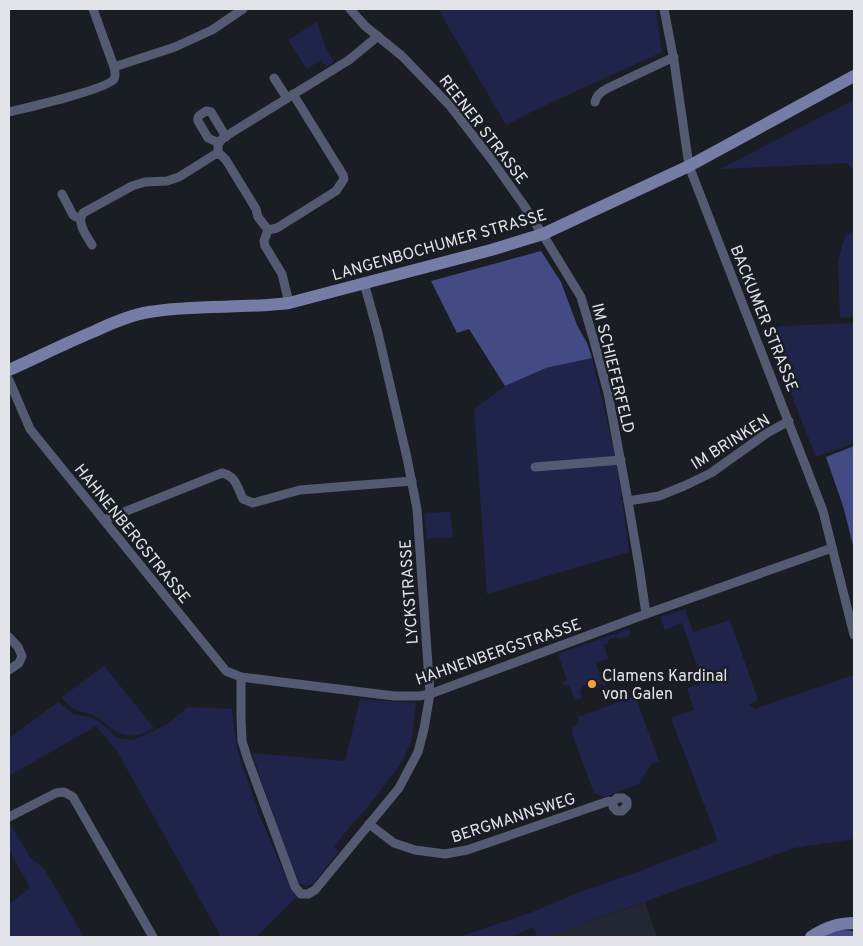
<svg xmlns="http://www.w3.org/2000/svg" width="863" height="946" viewBox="0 0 863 946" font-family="Overpass,sans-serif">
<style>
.built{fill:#232633}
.green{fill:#20244b}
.forest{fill:#444a83}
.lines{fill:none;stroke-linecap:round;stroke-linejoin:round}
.street{stroke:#555a73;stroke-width:9}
.secondary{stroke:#757ca5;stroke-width:12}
.poi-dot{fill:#f4a344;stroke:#1b1d25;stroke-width:2}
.labels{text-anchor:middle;stroke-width:5;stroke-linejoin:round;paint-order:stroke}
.street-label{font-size:16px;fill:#e3e4ea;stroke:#1b1d25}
.poi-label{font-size:16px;fill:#e3e4ea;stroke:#1b1d25;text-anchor:start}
</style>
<rect width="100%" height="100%" fill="#1b1d25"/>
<path class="built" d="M645 902 657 937H546Z"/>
<g class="green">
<path d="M438 9H656L662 52 535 110 506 125Z"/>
<path d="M317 22 327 51 334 62 326 67 321 60 307 69 288 40Z"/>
<path d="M854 100V171L847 163 720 169Z"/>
<path d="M854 231V317L840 318 838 261 845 236Z"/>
<path d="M854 323V443L816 457 765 328V327Z"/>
<path d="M592 358 614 450 623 506 629 552 487 594 474 409 505 386 546 368Z"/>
<path d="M450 511 453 537 427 539 424 514Z"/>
<path d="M685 609 693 632 730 620 758 700 748 705 755 709 853 675 854 839 794 848 546 937H537L534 927 510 937H459L530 913 580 892 635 873 718 841 671 718 694 710 687 688 703 683 682 623 665 630 660 617Z"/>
<path d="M629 629 630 633 628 636 618 639 616 636 608 640 609 643 603 645 606 651 607 656 609 658 596 663 602 682H606V685L603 686 602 684 598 685 599 688 595 689 594 685H591L590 684 582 686V689L580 690 582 698 575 700 569 685 565 686 562 683 567 680 558 654Z"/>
<path d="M104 666 154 728C135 739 124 738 107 725 103 722 100 718 95 716 78 709 74 714 62 697Z"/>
<path d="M635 696 659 761 651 764 639 784 604 797 594 793 573 736 572 727 579 723 578 717Z"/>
<path d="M360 699 416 703 411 743 400 765 365 810 353 823 334 847 339 851 313 884 306 886 297 883 252 753 345 761Z"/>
<path d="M58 702 73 714 91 717 101 723 117 738 134 740 168 724 188 707 232 709 237 749 259 814 292 892 297 897 256 937H215L220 935 117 751 96 726 9 776V738Z"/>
<path d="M9 822 30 857 45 870 84 937H9V904L30 888 9 850Z"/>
</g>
<g class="forest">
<path d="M541 251 561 282 577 325 587 343 592 358 546 368 505 386 469 329 457 333 431 281Z"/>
<path d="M854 446V549L843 506 826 457Z"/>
<path d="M843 930 854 931V937H822L830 933Z"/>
</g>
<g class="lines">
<g class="street">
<path d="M93 9 114 67"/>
<path d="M350 9 365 26 402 56 451 107 491 159 523 204 548 243 581 297 594 341 608 393 628 501 639 566 646 614"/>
<path d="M664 9 674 61 689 166 823 511 854 635"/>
<path d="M274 78 287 98"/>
<path d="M595 102C596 95 602 91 608 88L674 57"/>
<path d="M9 112C25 108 108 89 114 79 116 75 115 71 114 67L175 47 212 30 243 9"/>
<path d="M219 143 208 138 198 121C197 115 202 114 206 111L211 112 226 137"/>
<path d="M218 154 221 155 226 160 256 209 258 217 268 230 264 241 265 246 282 274 289 303"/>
<path d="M62 194 73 215 76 217 80 218"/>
<path d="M268 230 277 228 336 191 344 179 343 175 340 170 293 94"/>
<path d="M92 245C87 236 76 223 83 213L132 186 145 182 167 181 179 177 214 155 218 154V144L223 138 349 60 378 36"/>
<path d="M9 380 30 429 226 671 241 677 394 696H419L430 694 646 614 832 548"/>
<path d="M535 467 621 460"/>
<path d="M628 501 659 496 684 486 711 473 767 433 789 421"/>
<path d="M104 520 222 473C236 476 237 487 243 499L253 503 300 490 412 481"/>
<path d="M9 637 18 647 22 656 19 663 9 670"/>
<path d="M241 677V717L242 741 248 760 295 887 301 894H308L315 890 399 788 418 752 424 729 430 694 417 509 407 458 378 333 364 283"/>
<path d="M9 817 56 793 64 792 73 797 153 937"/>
<path d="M369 824 394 843 415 850 445 854 467 850 609 801 613 802V807L617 811H622L627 806V801L623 798H617L613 802"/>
</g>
<g class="secondary">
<path d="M9 370C38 357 66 343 95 331 112 323 130 315 149 312 195 304 243 309 289 303L491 250 543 234 689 166 854 76"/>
<path d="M811 937C824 928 838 923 854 923"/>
</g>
</g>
<circle class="poi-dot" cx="592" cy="684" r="5"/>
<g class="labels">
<g class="street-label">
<text transform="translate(484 129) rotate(52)" y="6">REENER STRASSE</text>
<text transform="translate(439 244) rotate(-16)" y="6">LANGENBOCHUMER STRASSE</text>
<text transform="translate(765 318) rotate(68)" y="6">BACKUMER STRASSE</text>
<text transform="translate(614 368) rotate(76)" y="6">IM SCHIEFERFELD</text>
<text transform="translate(730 441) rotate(-32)" y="6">IM BRINKEN</text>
<text transform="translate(133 533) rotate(51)" y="6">HAHNENBERGSTRASSE</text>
<text transform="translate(408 592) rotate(-94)" y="6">LYCKSTRASSE</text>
<text transform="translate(498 651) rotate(-19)" y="6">HAHNENBERGSTRASSE</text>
<text transform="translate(513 817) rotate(-18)" y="6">BERGMANNSWEG</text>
</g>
<g class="poi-label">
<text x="602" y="681">Clamens Kardinal<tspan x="602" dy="18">von Galen</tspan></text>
</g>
</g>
<rect width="863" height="946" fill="none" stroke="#e3e4ea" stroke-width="20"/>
</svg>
